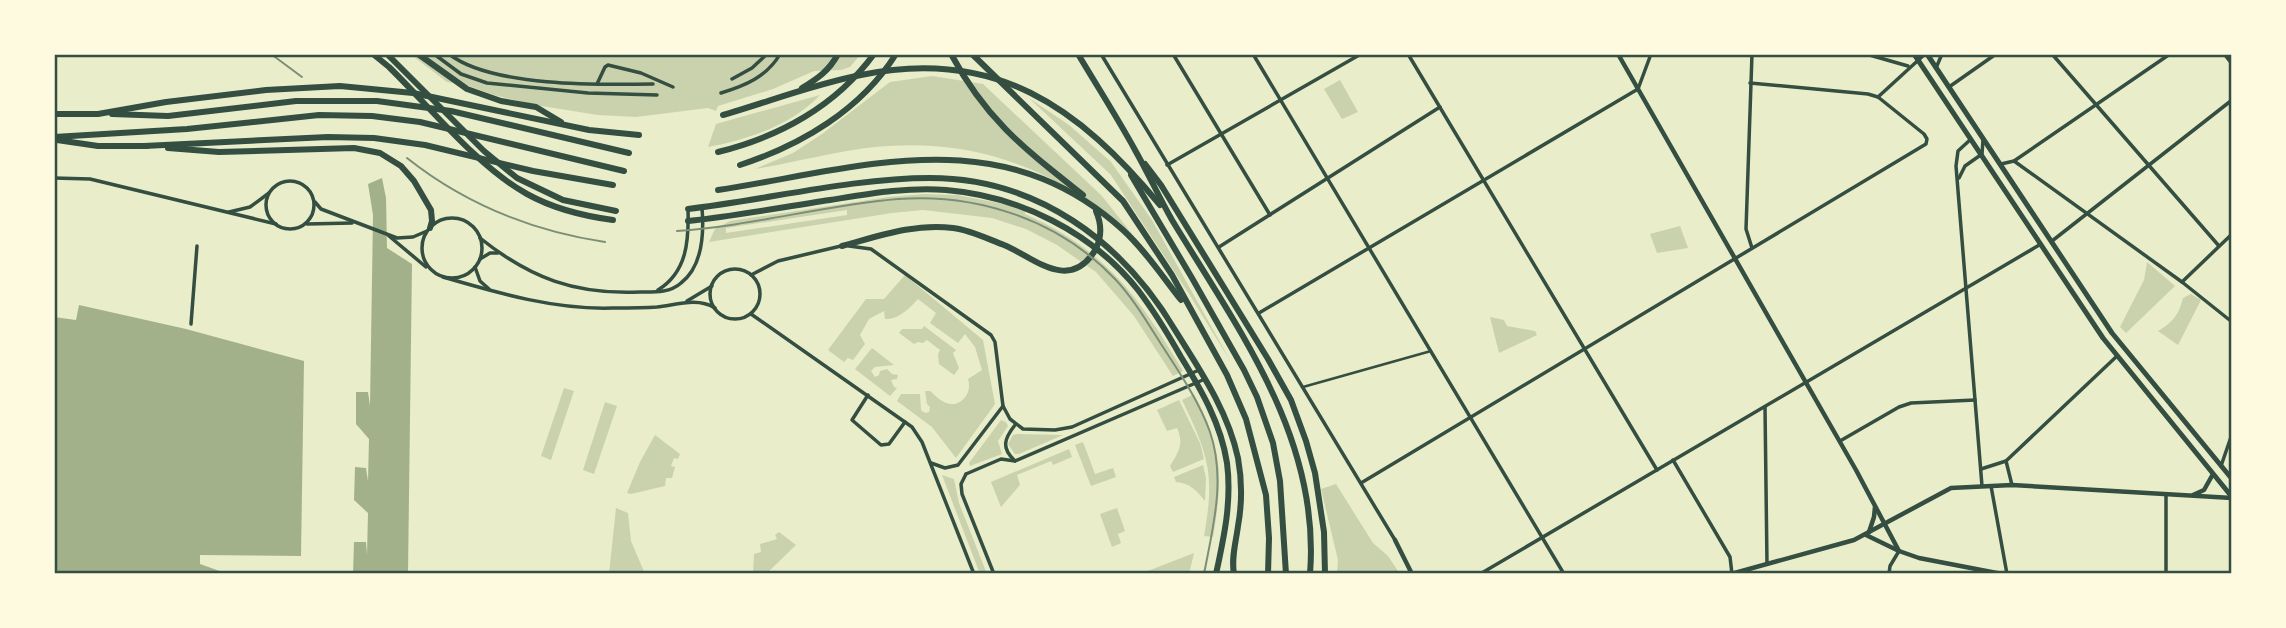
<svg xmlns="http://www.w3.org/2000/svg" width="2286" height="628" viewBox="0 0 2286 628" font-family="'Source Serif 4',serif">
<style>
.green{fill:#cad2ad;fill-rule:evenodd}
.water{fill:#a3b18a}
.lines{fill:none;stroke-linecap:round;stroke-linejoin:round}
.pedestrian{stroke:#344e41;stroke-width:2.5}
.minor{stroke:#344e41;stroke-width:3.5}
.tertiary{stroke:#344e41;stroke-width:4.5}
.secondary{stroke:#344e41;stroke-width:5}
.primary{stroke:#344e41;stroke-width:6}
.trunk{stroke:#344e41;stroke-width:6}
.tram{stroke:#7c8e77;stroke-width:2}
.neatline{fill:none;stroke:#344e41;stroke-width:2.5}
</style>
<rect width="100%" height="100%" fill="#e9edc9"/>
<g class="green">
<path d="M410 54H861L850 67 841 70 814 71 773 89 718 106 716 111 708 108 636 117 598 115 535 105 494 95 466 85 447 82Z"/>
<path d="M932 76 983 84 1102 196 1136 239C1057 168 973 135 866 148 829 153 792 163 755 169L793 153 822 134 890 82Z"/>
<path d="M1340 80 1358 112 1342 119 1324 89Z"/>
<path d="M820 95C792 125 747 140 708 147L716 124Z"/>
<path d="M1029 98 1069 125 1111 162 1152 220 1231 362 1189 294 1111 175Z"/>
<path d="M925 194 957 195 1025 208V214C1106 250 1139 297 1183 371L1173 376 1134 316 1096 272 1057 245 1026 229 992 218 923 210 892 213 709 242 715 229 730 221 888 197ZM847 210V215L726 233V228Z"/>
<path d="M1680 226 1688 248 1657 253 1650 234Z"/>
<path d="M2147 262 2175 286 2126 333 2120 327 2144 280Z"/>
<path d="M905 275 983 340 995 404 956 458 932 427 897 401 901 394H920L921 410 925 413 929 412 930 407 927 404 925 391H930C934 394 939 400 944 402 960 410 973 393 968 379L982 370 975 347 965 334 958 343 930 323 936 313 918 299C910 308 898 320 885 319L884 311 869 319 860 335 865 344 853 360 848 358 844 362 828 350 866 299H884Z"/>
<path d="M2191 294 2201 300 2178 345 2158 331C2172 323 2179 315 2183 298Z"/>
<path d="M1490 317 1504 320 1507 326 1535 331 1537 335 1499 353Z"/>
<path d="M924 326 956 350 953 353 959 368 954 375 939 364 938 354 940 350 927 340 923 343 918 342 914 344 899 333 902 329H922Z"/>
<path d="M872 348 894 365 875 367 871 371 875 377 879 375 880 371 887 369 892 374 898 375 897 379 891 380 894 387 897 388 890 396 855 369Z"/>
<path d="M564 388 574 391 551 460 541 456Z"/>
<path d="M1194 394C1223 449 1223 478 1213 537L1204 536C1215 474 1209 456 1182 400Z"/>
<path d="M1179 400 1200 443 1204 459 1173 472 1170 466C1179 452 1184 443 1177 428L1167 431 1157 410Z"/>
<path d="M605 402 617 406 594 474 583 470Z"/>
<path d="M1001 420 1006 422 1008 426 998 441 1002 454 970 466 969 463Z"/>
<path d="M655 435 680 454 678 459 674 458 671 466 675 467 672 478H666L665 486 631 494 627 493 640 462Z"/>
<path d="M1013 435 1018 434 1063 435 1019 454H1015L1008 444Z"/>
<path d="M1083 442 1095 474 1113 468 1116 477 1091 486 1075 445Z"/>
<path d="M1069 449 1072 457 1053 465 1051 461 1017 475 1020 485 1001 507 991 482Z"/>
<path d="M1203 465 1206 478 1205 501C1197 491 1190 483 1176 482L1174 477Z"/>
<path d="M942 475 954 479 959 503 987 574H980Z"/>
<path d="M1336 484 1373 543 1388 556 1400 574H1337L1338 560 1321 489Z"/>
<path d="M616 508 628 513 631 541 645 574H609Z"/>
<path d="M1117 508 1125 531 1118 534 1121 543 1112 547 1100 514Z"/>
<path d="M779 532 796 545 766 574H753L754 554 761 552 760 544 777 539 775 535Z"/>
<path d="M1194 553 1189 574H1140Z"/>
</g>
<g class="water">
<path d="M382 178 386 198 387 248 412 264 408 574H353L354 542H366L367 555 368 513 354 500 355 467 366 468 368 481 369 439 356 424V392H368L370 406 373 215 368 184Z"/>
<path d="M79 305 186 329 304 361 301 556 200 555V564L228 574H54V317L76 320Z"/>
</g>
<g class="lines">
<path class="pedestrian" d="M1303 387 1431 351"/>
<g class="minor">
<path d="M434 54 461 74 487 83 588 93 657 95"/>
<path d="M449 54C491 87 600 85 653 84"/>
<path d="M1101 54 1395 540"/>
<path d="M1173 54 1270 215"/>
<path d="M1253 54 1564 574"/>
<path d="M1408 54 1657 470"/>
<path d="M1866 54 1908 66"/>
<path d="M2052 54 2219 246"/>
<path d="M1936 68 1942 54"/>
<path d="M732 79 752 68 767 54"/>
<path d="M597 84 605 67 608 65 641 73 673 87"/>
<path d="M1949 87 1996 54"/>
<path d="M721 93C744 86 767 77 780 54"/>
<path d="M1878 97 1925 54"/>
<path d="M1971 139 1958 151 1956 166 1982 486"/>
<path d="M2014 161 2182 282 2232 322"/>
<path d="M2001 164 2014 161 2170 54"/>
<path d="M1167 165 1361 54"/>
<path d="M54 178 90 179 276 224"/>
<path d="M1959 178 1965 166 1982 154 1983 140"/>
<circle cx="290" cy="205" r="24"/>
<path d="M315 202 321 209 397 238 413 237 427 231"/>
<path d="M229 212 250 207 269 193"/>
<circle cx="452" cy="248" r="30"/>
<path d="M307 224 352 223"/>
<path d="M389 236 426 267"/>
<path d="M480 238C530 278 575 295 640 292 654 292 670 293 681 283 703 266 704 232 702 208"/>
<path d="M2052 241 2232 100"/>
<path d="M849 246 871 249 991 335 995 342 1003 406 1010 419 1023 429 1055 430 1072 427 1199 370"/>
<path d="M1219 247 1440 107"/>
<path d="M1752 248 1746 229 1752 54"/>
<path d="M480 259 490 253H498"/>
<path d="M475 267 480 281 489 289"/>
<circle cx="735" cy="294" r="25"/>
<path d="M751 275 778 261 841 246"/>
<path d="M443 277C498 293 555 310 613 308 628 308 643 308 657 307 676 305 697 297 715 308"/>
<path d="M2182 282 2232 234"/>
<path d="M658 290C687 272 689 241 688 209"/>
<path d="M687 301 712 286"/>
<path d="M1259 313 1638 89 1651 54"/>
<path d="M751 314 912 427 922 442 974 574"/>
<path d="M191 324 197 246"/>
<path d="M868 395 852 420 881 445 889 444 905 422"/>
<path d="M1765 407 1767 564"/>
<path d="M1015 425C1004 439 1001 448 1015 461"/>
<path d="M1840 441 1899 407 1911 403 1975 400"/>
<path d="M1673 460 1730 557 1732 574"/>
<path d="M2006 461 2012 485"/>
<path d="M931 463 945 468 958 465 1003 406"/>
<path d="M2221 466 2232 434"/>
<path d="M1981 469 2006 461 2117 356"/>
<path d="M966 474 1001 459 1015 461 1205 379"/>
<path d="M966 474 961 484 962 494 994 574"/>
<path d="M1361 483 1926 144 1927 139 1924 134 1878 97 1868 94 1750 83"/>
<path d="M1991 486 2007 574"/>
<path d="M2166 494V574"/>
<path d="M1480 574 2041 244"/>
<path d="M1889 574 1890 566 1899 551"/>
</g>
<g class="tertiary">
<path d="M1618 54 1856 470 1899 551"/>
<path d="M2225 54 2232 63"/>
<path d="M2193 495 2204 490 2213 474"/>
<path d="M1869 532 1874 517 1875 507"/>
<path d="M1866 535 1899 551 1919 558 2002 574"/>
<path d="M1395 540 1412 574"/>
<path d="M1731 574 1854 540 1951 488 2012 485 2232 498"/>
</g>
<g class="secondary">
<path d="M1914 54 2103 338 2232 497"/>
<path d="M1927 54 2112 333 2232 479"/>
</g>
<g class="primary">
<path d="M373 54 389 67C430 107 478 167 527 194 554 209 583 216 613 220"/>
<path d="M387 54 484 151 517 178 563 200 616 211"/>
<path d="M688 209C766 200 852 178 930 178 1037 178 1122 241 1175 330 1200 370 1228 411 1238 458 1242 480 1242 504 1238 526 1236 542 1231 558 1234 574"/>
<path d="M688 221C735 216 783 207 830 200 868 194 906 187 946 190 1019 196 1092 232 1138 290 1154 311 1168 334 1181 357 1202 391 1221 424 1227 463 1232 501 1224 537 1216 574"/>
</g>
<g class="trunk">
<path d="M418 54 467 89 501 101 536 107 561 122"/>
<path d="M951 54C987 121 1025 149 1083 195"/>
<path d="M972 54 1123 201 1172 275 1227 375 1246 419 1266 495 1269 538 1268 574"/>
<path d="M1078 54C1097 86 1117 117 1135 150 1148 173 1159 197 1172 220 1238 329 1321 439 1310 574"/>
<path d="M802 88C817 79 829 71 838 54"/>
<path d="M54 114H98L166 102 266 90 340 86 413 93 589 130 639 135"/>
<path d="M112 114 168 116 296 101H377L451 111 629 153"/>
<path d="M723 115C768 102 814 84 861 75 995 47 1079 107 1160 205"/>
<path d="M54 137 187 129 319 115 372 116 420 122 624 171"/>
<path d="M57 140 98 146H147"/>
<path d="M144 146 328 137 374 138 425 145 533 171 613 185"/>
<path d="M168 148 219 152 354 148 380 153 401 166 414 181 431 210 432 221 430 228"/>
<path d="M718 152C779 137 836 106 874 54"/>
<path d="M1145 164 1161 185 1268 359 1291 400 1306 441 1315 473 1324 532 1325 574"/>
<path d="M740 165C801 145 861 110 896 54"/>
<path d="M1131 175 1192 278 1244 370 1257 397 1273 443 1280 481 1286 574"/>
<path d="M718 190C863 168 999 118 1123 230 1145 250 1162 276 1181 300"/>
<path d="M842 246C879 236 915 223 953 228 970 230 988 239 1004 245 1033 257 1068 292 1094 252 1102 239 1102 225 1096 211"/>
</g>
<g class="tram">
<path d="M271 54 302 77"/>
<path d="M407 158C465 204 532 231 605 242"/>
<path d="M677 231C751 226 825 205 898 199 978 193 1059 220 1115 279 1133 298 1147 322 1161 344 1179 372 1199 401 1210 432 1226 479 1213 527 1204 574"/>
</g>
</g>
<rect width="2286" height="628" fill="none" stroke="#fefae0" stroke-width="112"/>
<rect x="56" y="56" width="2174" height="516" class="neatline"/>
</svg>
